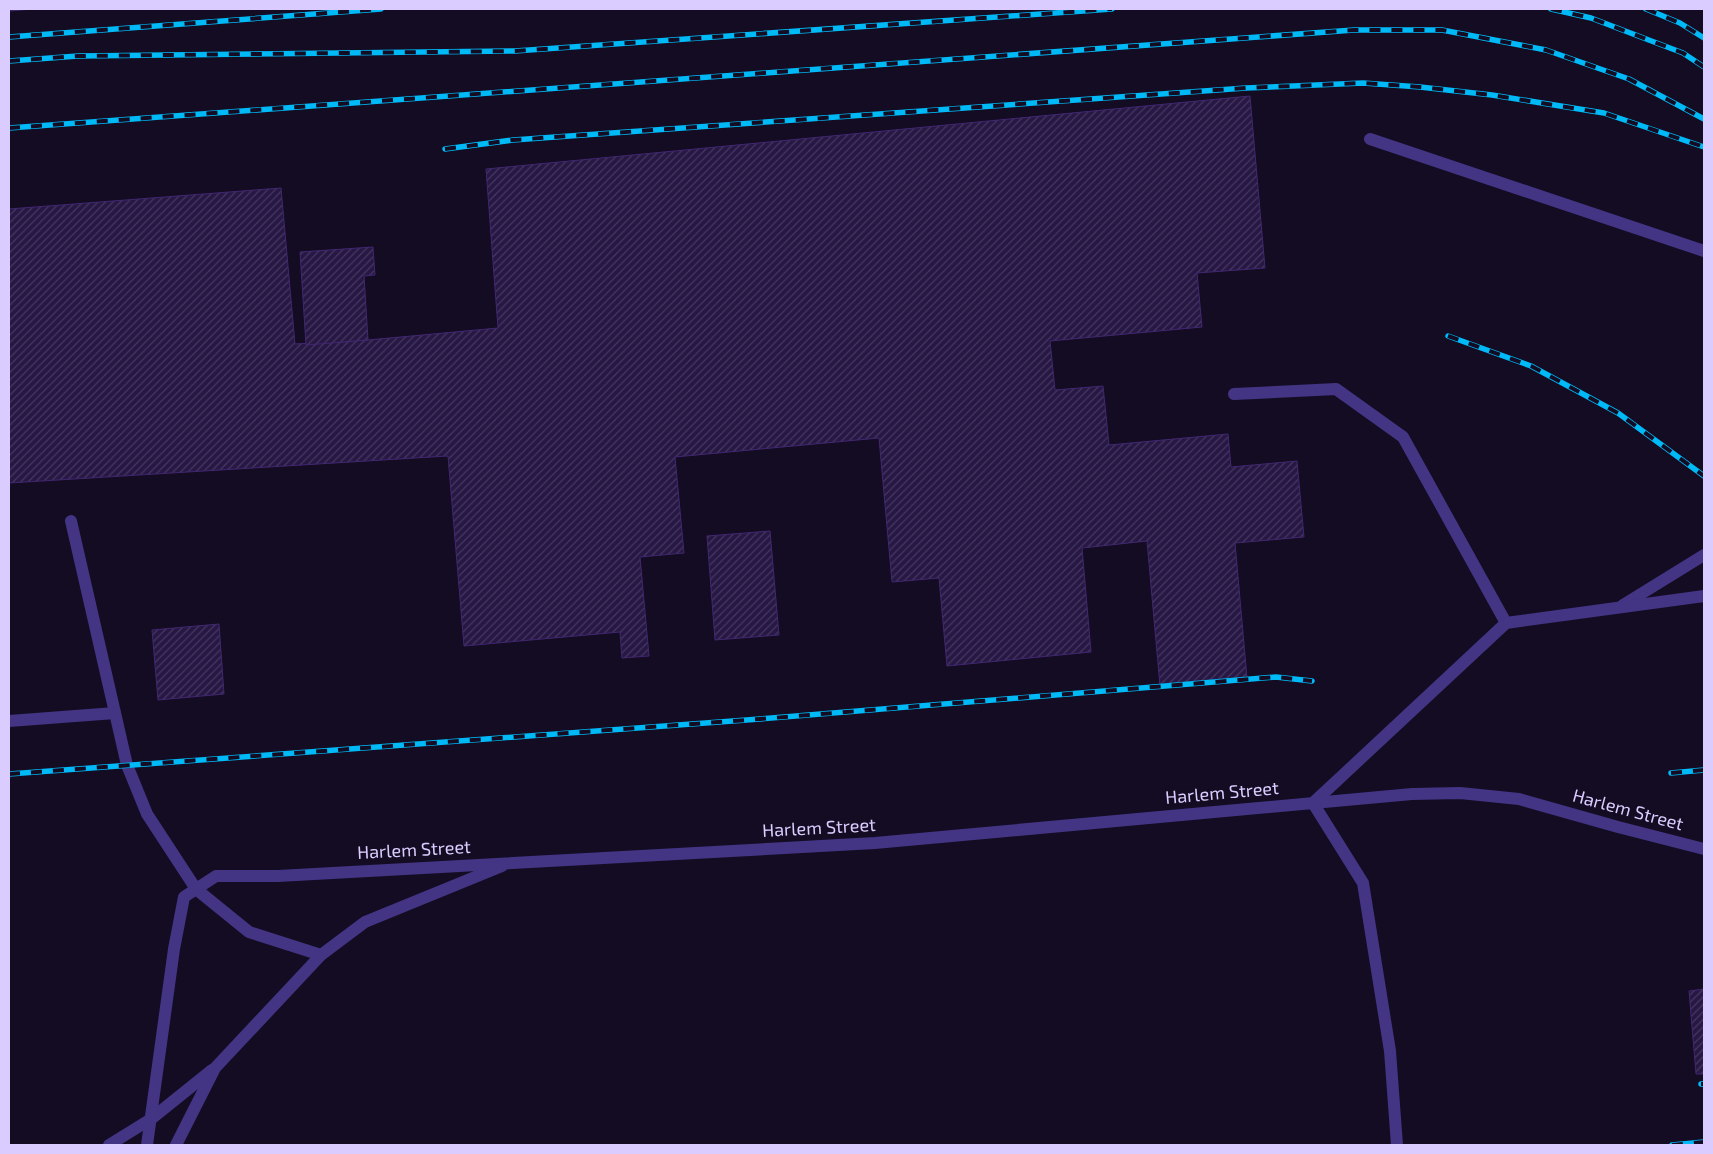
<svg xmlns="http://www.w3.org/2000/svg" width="1713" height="1154" viewBox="0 0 1713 1154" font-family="'Exo 2',sans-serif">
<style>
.building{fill:url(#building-hatch);stroke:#412771}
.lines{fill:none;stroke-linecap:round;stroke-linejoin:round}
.lane{stroke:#433484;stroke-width:12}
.rail-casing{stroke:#00b9f7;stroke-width:5.5}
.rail{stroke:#130c22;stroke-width:4;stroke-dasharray:11;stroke-linecap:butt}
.labels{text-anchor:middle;stroke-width:5;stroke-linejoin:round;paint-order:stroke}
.street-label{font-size:18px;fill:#daccff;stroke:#130c22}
</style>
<defs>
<pattern id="building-hatch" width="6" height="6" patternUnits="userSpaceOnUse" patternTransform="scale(1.25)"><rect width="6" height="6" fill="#271744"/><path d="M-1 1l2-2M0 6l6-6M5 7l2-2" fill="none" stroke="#463860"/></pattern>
</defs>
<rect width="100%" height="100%" fill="#130c22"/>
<g class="building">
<path d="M9 9H33L9 11Z"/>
<path d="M1250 96 1265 268 1197 273 1202 327 1050 341 1055 390 1103 386 1109 445 1228 434 1231 467 1297 461 1304 537 1235 543 1247 678 1160 686 1147 541 1082 548 1091 652 947 666 939 578 892 582 879 438 675 457 684 553 640 557 649 656 622 658 620 632 464 646 448 456 9 483V209L281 188 295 344 368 340 498 328 486 169Z"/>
<path d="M373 247 375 275 364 276 368 340 306 345 300 252Z"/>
<path d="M770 531 779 635 715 640 707 536Z"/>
<path d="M219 624 224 694 158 700 152 630Z"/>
<path d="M1704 989V1074H1696L1689 991Z"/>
</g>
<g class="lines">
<g class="lane">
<path d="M1370 139 1704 251"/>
<path d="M1234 394 1336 389 1403 437 1506 623"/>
<path d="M71 521 127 765 147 814 196 889 249 932 321 955"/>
<path d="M1623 605 1704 555"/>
<path d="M9 721 115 713"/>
<path d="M109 1145 151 1119 212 1070"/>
<path d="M147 1145 174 949 184 897 216 876H278L875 843 1412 794 1460 793 1519 799 1618 827 1704 849"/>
<path d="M176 1145 215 1068 321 955 365 922 502 866"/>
<path d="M1397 1145 1390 1051 1363 883 1313 803 1506 623 1704 596"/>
</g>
<defs>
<g id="rail">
<path d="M1551 9 1591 18 1683 53 1704 67"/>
<path d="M1646 9 1680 23 1704 38"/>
<path d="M9 37 381 9"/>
<path d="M9 61 78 56 515 51 1112 9"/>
<path d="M9 128 1354 30H1442L1546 50 1629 79 1704 119"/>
<path d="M445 149 513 140 1246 88 1363 83 1420 87 1492 95 1604 113 1704 147"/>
<path d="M1448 336 1531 366 1618 413 1704 476"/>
<path d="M1671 773 1704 770"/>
<path d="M9 774 760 719 1276 677 1312 681"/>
<path d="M1701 1084H1704"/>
<path d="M1672 1145 1704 1142"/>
</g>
</defs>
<use href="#rail" class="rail-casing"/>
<use href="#rail" class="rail"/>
</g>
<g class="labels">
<g class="street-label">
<text transform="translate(1222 793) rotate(-5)" y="6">Harlem Street</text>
<text transform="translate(1628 810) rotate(15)" y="6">Harlem Street</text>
<text transform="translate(819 828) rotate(-3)" y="6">Harlem Street</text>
<text transform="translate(414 850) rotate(-3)" y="6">Harlem Street</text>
</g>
</g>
<rect width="1713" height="1154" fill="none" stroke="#daccff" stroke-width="20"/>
</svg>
